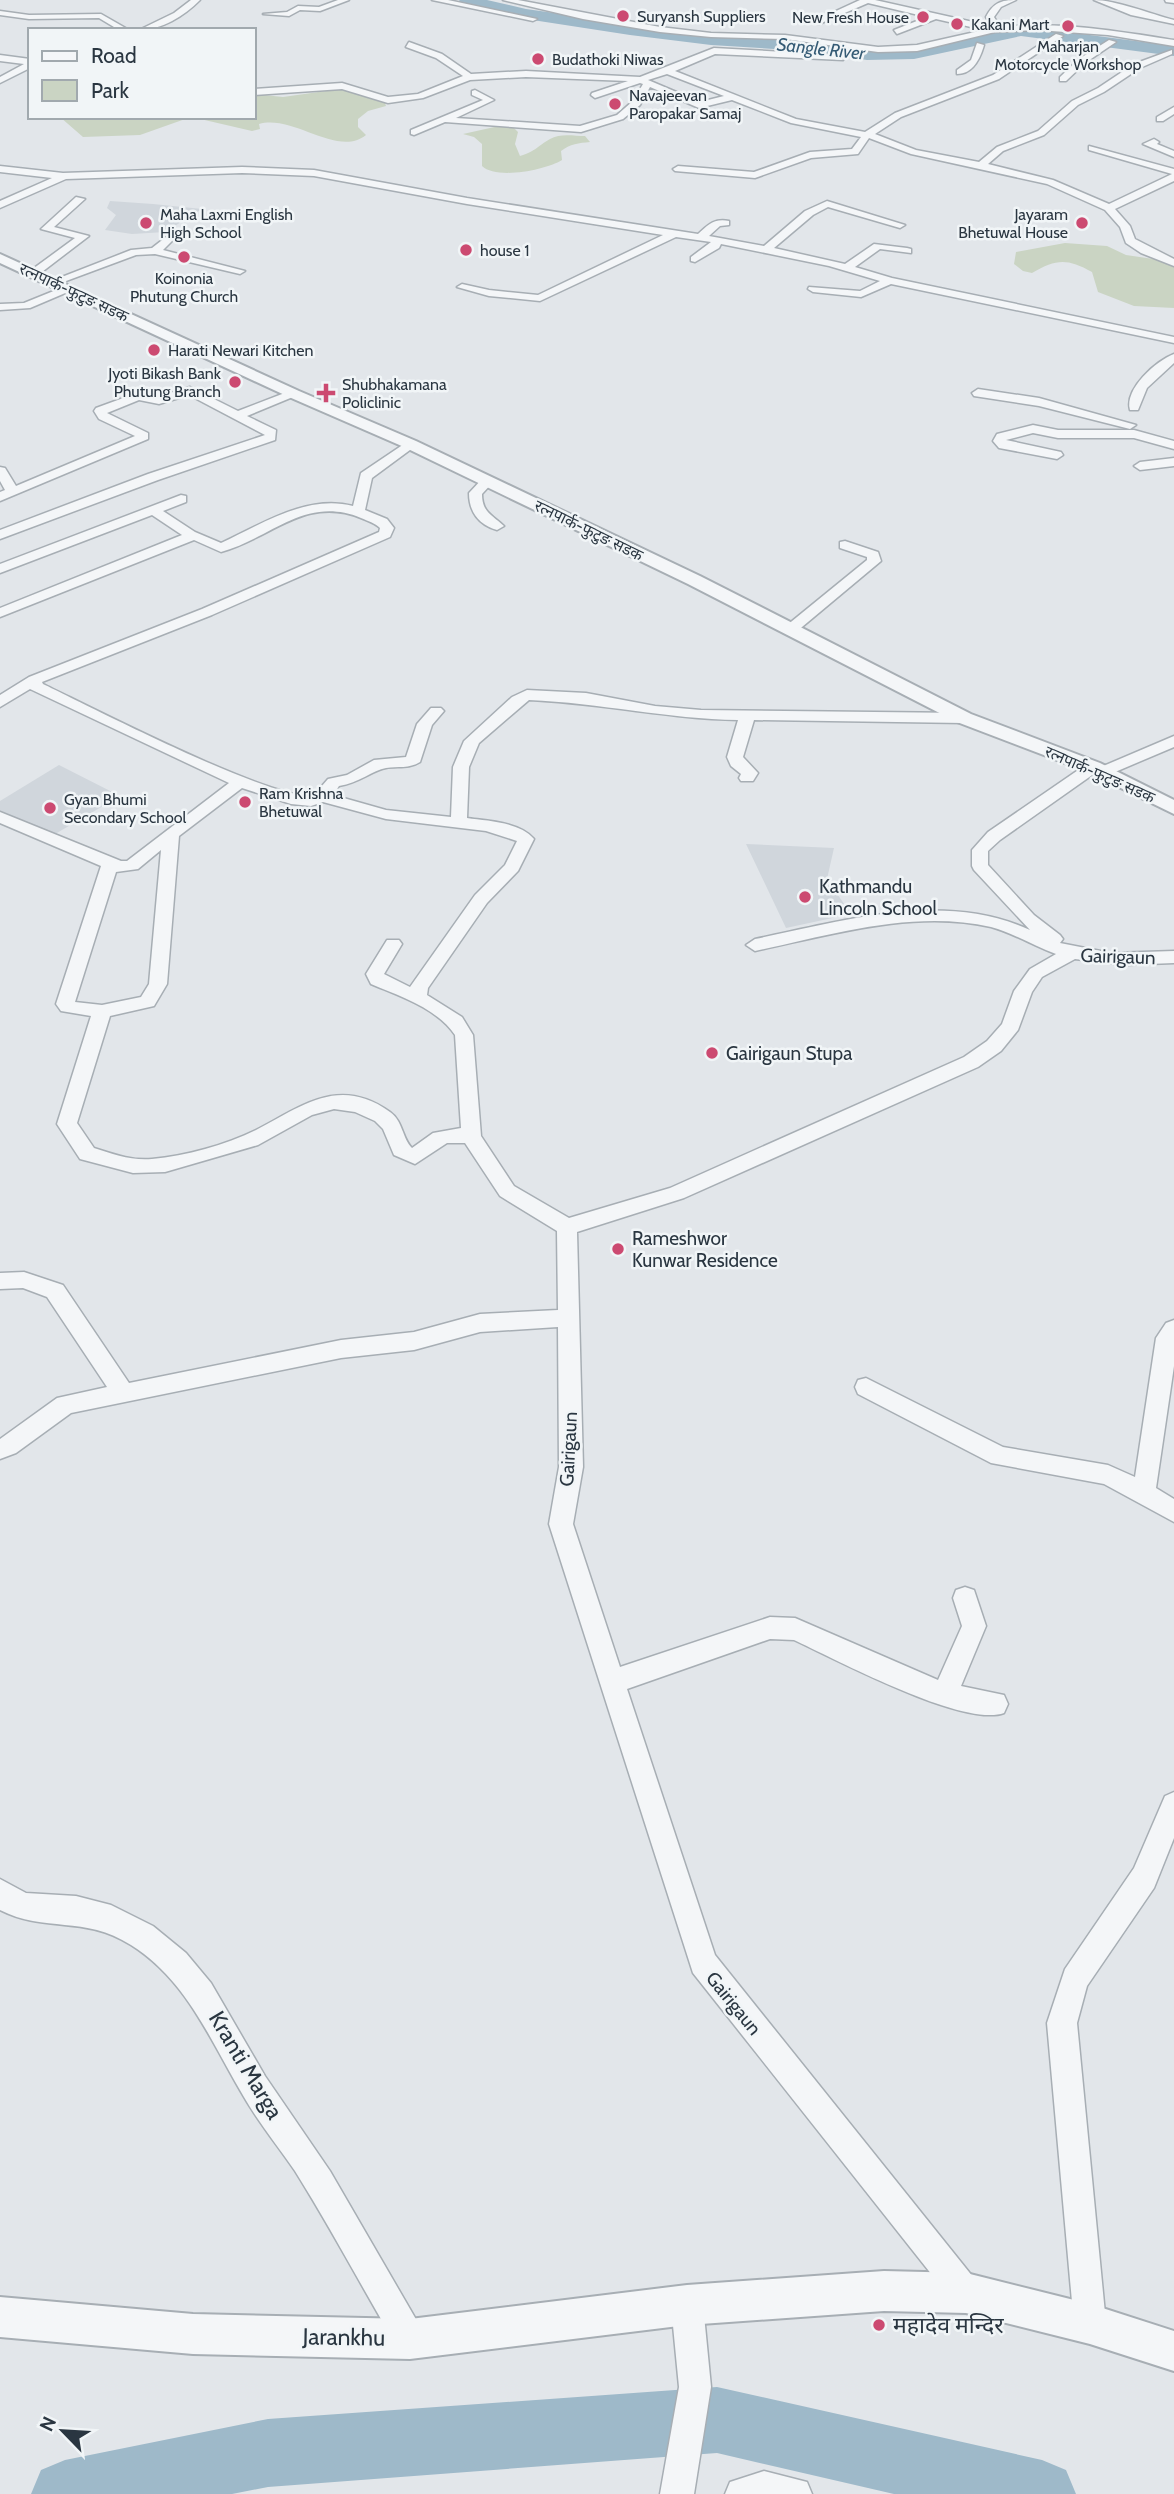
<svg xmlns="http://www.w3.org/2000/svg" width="1174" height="2494" viewBox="0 0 1174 2494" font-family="Cabin,'Noto Sans Devanagari',sans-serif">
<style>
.built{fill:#d0d6dc}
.green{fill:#cad4c3}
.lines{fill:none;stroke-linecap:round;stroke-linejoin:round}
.river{fill:#9eb9c9;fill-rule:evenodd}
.minor-casing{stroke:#a7aeb4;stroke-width:3}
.tertiary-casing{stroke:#a7aeb4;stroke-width:4}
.minor{fill:#f4f6f8;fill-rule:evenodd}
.tertiary{fill:#f4f6f8;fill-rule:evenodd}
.poi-dot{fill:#cc4a71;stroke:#f1f5f7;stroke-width:2.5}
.labels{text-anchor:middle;stroke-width:5;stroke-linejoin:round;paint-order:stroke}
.far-poi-label{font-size:16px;fill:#2a3641;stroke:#f1f5f7;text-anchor:start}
.far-street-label{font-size:16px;fill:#2a3641;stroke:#f1f5f7}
.far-water-label{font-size:18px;font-style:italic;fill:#355b75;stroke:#f1f5f7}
.poi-label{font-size:19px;fill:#2a3641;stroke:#f1f5f7;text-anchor:start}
.street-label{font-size:19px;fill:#2a3641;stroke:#f1f5f7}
.near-street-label{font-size:23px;fill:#2a3641;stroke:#f1f5f7}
.near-poi-label{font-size:23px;fill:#2a3641;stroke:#f1f5f7;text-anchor:start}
</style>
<rect width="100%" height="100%" fill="#e2e6ea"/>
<g class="built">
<path d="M110 201 153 204 202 209 165 232 132 234 105 230 116 215 107 208Z"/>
<path d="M59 765 120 796 50 837 0 814V801Z"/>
<path d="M746 844 834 848 827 879 851 914 786 928Z"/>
</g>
<g class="green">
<path d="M340 89 361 93 385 103 386 106 368 111 358 119V127L366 135C338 158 293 114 259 124L260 129 252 131 196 118H188L140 135 83 137 60 117H254V94L283 97Z"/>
<path d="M499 126 513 127 518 132 515 144 520 156C538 150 536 147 550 139 560 133 574 136 585 136L590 142C579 143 570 144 561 151L562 160C546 170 496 180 482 166V144L474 137 463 134Z"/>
<path d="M1065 243 1107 246 1126 255 1174 262V308L1134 306 1098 292 1092 272C1067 258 1056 259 1032 273L1023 271 1014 264 1016 252Z"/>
</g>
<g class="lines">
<g class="river">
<path d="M459 0H487L526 9 711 35 806 41 867 50 914 49 1021 26 1174 46V56L1021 36 914 59 867 60 806 51 711 45 630 35 526 19 461 3Z"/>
<path d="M717 2387 1042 2460 1066 2470 1076 2494H894L717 2453 268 2487 232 2494H31L41 2470 65 2460 268 2419Z"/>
</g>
<defs>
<g id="minor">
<path d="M191 0H200C184 16 162 30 139 30L174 13Z"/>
<path d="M338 0H349L320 11 300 10 289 16 263 14 287 12 298 6 319 7Z"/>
<path d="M432 0H448L537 19 533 21Z"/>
<path d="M503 0H518L660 27 711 33 785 35 878 47 917 45 984 30 936 19 897 34 894 30 927 17 868 3 819 24 812 22 860 0H875L991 26 986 17C993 3 1001 0 1016 0L1001 7 994 17 1000 27C1058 21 1117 31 1174 40V46L1108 35 1037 30 995 32 917 51 878 52 785 39 711 37 660 32 583 19Z"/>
<path d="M1094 0C1115 0 1151 14 1174 20V24L1131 15Z"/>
<path d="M1165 0H1174V3L1166 2Z"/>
<path d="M0 11 29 15 101 14 129 30H119L99 18 29 19 0 15Z"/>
<path d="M1056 34 1063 36 999 79 901 117 875 134 916 150 979 162 997 147 1038 131 1072 101 1098 88 1134 64 1172 50V54L1140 68 1104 92 1078 105 1044 135 1003 151 988 164 1053 180 1109 204 1172 174 1089 150V146L1174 169V181L1115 209 1130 226 1135 239 1174 259V266L1141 253 1126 243 1120 227 1105 210 1047 184 911 154 869 138 858 154 811 158 755 178 675 171 673 169 678 166 754 172 810 152 852 149 861 137 791 123 732 100 699 108 650 87 640 105 623 119 581 132 445 122 414 135 411 134V130L483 100 472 95V91L475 90 494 100 456 118 580 126 617 115 633 101 643 84 640 83 595 98 591 95 592 93 628 81 526 77 470 80 423 98 388 103 342 89 254 95V89L342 83 388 97 418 94 463 76 436 58 406 47 409 42 442 54 471 74 526 71 640 77 714 48 840 55 843 60 715 54 675 71 796 119 865 132 895 113 993 75ZM667 74 724 96 700 102 648 80Z"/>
<path d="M1109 40 1116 42 1085 63 1066 81H1060V77L1079 59Z"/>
<path d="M977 43 984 45C980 59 973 74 957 74V70L971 60Z"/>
<path d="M0 55 30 59V68L0 83V77L24 64 0 61Z"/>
<path d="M1174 107V114L1163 121H1157V117Z"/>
<path d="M1154 139 1159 142 1157 144 1174 151V157L1143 144Z"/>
<path d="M0 166 63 173 242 167 314 170 467 198 698 234C708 225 714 218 729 221V225L720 226 709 236 764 246 805 211 827 201 905 225 900 228 828 207 813 215 774 248 845 264 874 244 907 248 911 249V253L880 249 855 267 892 278 1174 337V343L891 284 861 297 813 292 808 289 809 287 860 291 880 281 829 266 721 244 719 248 695 262 691 261V257L711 242 676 237 540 301 489 296 457 287 462 284 489 290 538 295 663 235 467 204 314 176 242 173 66 179 0 208V201L52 178 0 172Z"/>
<path d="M76 197 85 199 54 227 89 236 38 275H30V271L75 238 41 229Z"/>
<path d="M175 230 180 233 163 250 245 271 240 274 155 254 136 255 58 284 49 282 131 250 152 248Z"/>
<path d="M66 286 70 287V291L30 308 0 310V304L24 303Z"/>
<path d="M1174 354V363L1147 388 1138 410H1130C1124 389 1156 361 1174 354Z"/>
<path d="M190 387 238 411 290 391 300 394 247 416 276 430 275 440 158 480 0 539V530L148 474 265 435 189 395 159 404 139 400 107 413 148 433V439L0 501V492L5 490 0 481V467L5 468 16 486 135 436 99 419 94 411 96 408 137 393 149 392 160 396Z"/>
<path d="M978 389 1039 398 1136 425 1130 429 1039 406 974 396 972 393Z"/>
<path d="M1033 425 1058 430H1134L1174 441V449L1134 438H1058L1033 433 1006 440 1061 452 1063 455 1057 459 999 448 993 441 997 434Z"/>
<path d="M410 440 414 441V447L372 478 365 510 387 519 394 528 390 537 212 615 42 682 43 684C87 705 278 804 314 795L328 779 347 775 374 760 406 757 417 724 431 708H441L444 711 432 725 420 762C409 769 398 766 386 768 373 770 359 783 339 786L333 795 386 810 451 817 453 767 464 741 512 697 527 690 586 693 655 706 701 710 964 713 972 718 964 723 754 720 743 757 758 773 753 781H741L739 778 741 774 731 766 727 757 738 720C668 719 600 703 529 700L479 743 469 767 467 818C488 821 520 822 534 839L518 871 487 903 428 988 427 995 462 1017 473 1035 481 1136 514 1186 569 1218 670 1188 964 1057 987 1041 1002 1024 1014 991 1030 969 1056 954C1034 946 1013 933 991 927 914 909 830 935 755 951L746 945 755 939C843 921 944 890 1030 930L974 870 972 866V850L988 832 1087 764 1093 762 1101 767 1174 736V747L1108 775 1102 777 1095 773 1000 840 988 851V865L1034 915 1060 935 1063 939 1060 943 1111 953 1174 951V963L1124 965 1075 959 1042 977 1032 992 1018 1030 1001 1051 978 1067 684 1198 577 1232 583 1467 573 1524 620 1667 770 1617 795 1618 938 1680 962 1626 953 1598 956 1590 965 1587 974 1590 986 1626 961 1686 1004 1695 1008 1704 1004 1713C964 1728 835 1659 794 1640L770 1639 627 1689 715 1955 977 2282 982 2293 977 2304 966 2309 955 2304 693 1973 549 1524 559 1467 558 1327 480 1332 414 1350 341 1358 71 1413 16 1453 0 1459V1439L57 1398 107 1387 47 1297 23 1288 0 1289V1273L24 1272 63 1285 129 1383 341 1340 414 1332 480 1314 558 1310 557 1231 500 1196 465 1143H447L415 1164 394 1155 383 1129 375 1121 355 1112 334 1109 312 1115 258 1145 165 1172 133 1173 80 1159 57 1124 91 1016 61 1011 56 1004 101 866 0 823V812L121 861H127L229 783 30 689 0 707V695L29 677 202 609 379 532 380 528C375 523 368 521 361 518 305 495 272 538 221 552L194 540 0 617V608L182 535 152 515 0 573V564L181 495 186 496V502L163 511 195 532 221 543C262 524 307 494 353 506L361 473ZM242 788 291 804 311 806 323 802 386 819 486 831 517 841 505 865 475 895 410 987 384 974 402 944 399 940H387L366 974 371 984C399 996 437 1008 455 1035L461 1128 433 1133 412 1148C402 1138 403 1121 390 1112 339 1075 301 1107 256 1130 225 1145 186 1156 152 1159 132 1161 113 1154 94 1148L77 1123 110 1016 154 1006 167 984 179 836ZM161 850 149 984 141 997 102 1005 75 1002 116 872 138 869Z"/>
<path d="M1174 458V466L1140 470 1134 466 1140 462Z"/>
<path d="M488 477 494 481 482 494C482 512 492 515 504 526L497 530C479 525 469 512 469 493L483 478Z"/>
<path d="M845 541 878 552 881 561 796 632H786L784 629 786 626 867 560V557L840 548V542Z"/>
<path d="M1174 1320V1366L1156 1488 1174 1499V1522L1104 1484 991 1463 858 1394 855 1387 858 1380 866 1378 1003 1447 1108 1465 1135 1477 1156 1338 1166 1323Z"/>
<path d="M1174 1792V1838L1154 1888 1087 1986 1077 2023 1106 2324 1101 2335 1090 2340 1079 2335 1074 2324 1047 2023 1065 1969 1134 1868 1165 1796Z"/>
<path d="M0 1879 26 1893 76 1896 111 1905 153 1926 186 1953 211 1983 265 2076 330 2171 421 2328 426 2339 421 2350 410 2355 399 2350C364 2291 332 2230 295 2171 278 2146 259 2123 244 2097 211 2042 188 1981 131 1945 84 1915 45 1933 0 1910Z"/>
<path d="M687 2289 698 2294 703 2305 711 2387 694 2494H660L679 2387 671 2305 676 2294Z"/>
<path d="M764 2471 807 2482 812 2494H725L730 2482Z"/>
</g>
<g id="tertiary">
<path d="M0 254 299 391 416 441 700 576 971 714 1100 763 1174 800V814L1086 771 957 722 688 584 404 447 289 397 0 263Z"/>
<path d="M884 2271 966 2273 1090 2304 1174 2331V2371L1090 2344 966 2313 884 2311 687 2325 410 2359 193 2354 0 2337V2297L193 2314 410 2319 687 2285Z"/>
</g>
</defs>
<use href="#minor" class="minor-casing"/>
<use href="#tertiary" class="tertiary-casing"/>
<use href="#minor" class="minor"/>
<use href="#tertiary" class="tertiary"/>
</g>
<g class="poi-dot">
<circle cx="623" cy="16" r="7"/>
<circle cx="923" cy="17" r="7"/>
<circle cx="957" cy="24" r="7"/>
<circle cx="1068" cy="26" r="7"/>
<circle cx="538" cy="59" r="7"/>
<circle cx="615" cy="104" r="7"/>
<circle cx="146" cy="223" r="7"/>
<circle cx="1082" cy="223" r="7"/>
<circle cx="466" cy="250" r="7"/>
<circle cx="184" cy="257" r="7"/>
<circle cx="154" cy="350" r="7"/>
<circle cx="235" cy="382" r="7"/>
<path d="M322.5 382.5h7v7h7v7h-7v7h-7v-7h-7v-7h7z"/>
<circle cx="245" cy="802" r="7"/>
<circle cx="50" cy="808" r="7"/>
<circle cx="805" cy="897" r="7"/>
<circle cx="712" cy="1053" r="7"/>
<circle cx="618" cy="1249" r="7"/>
<circle cx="879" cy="2325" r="7"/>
</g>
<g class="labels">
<g class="far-poi-label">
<text x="637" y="22">Suryansh Suppliers</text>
<text x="909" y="23" text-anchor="end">New Fresh House</text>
<text x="971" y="30">Kakani Mart</text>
<text x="1068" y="52" text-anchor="middle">Maharjan<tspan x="1068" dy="18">Motorcycle Workshop</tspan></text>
<text x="552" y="65">Budathoki Niwas</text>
<text x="629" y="101">Navajeevan<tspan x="629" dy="18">Paropakar Samaj</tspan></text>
<text x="160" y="220">Maha Laxmi English<tspan x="160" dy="18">High School</tspan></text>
<text x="1068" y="220" text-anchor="end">Jayaram<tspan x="1068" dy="18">Bhetuwal House</tspan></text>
<text x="480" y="256">house 1</text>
<text x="184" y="284" text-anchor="middle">Koinonia<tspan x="184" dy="18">Phutung Church</tspan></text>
<text x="168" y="356">Harati Newari Kitchen</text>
<text x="221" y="379" text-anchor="end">Jyoti Bikash Bank<tspan x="221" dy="18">Phutung Branch</tspan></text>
<text x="342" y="390">Shubhakamana<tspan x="342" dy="18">Policlinic</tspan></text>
<text x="259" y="799">Ram Krishna<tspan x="259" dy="18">Bhetuwal</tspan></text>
<text x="64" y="805">Gyan Bhumi<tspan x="64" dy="18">Secondary School</tspan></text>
</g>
<g class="far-street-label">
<text transform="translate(74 292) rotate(25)" y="6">रत्नपार्क-फुटुङ सडक</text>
<text transform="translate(589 530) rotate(26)" y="6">रत्नपार्क-फुटुङ सडक</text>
<text transform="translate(1100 774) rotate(24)" y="6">रत्नपार्क-फुटुङ सडक</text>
</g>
<g class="far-water-label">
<text transform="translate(821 49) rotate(6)" y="6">Sangle River</text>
</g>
<g class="poi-label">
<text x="819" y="893">Kathmandu<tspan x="819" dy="22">Lincoln School</tspan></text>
<text x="726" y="1060">Gairigaun Stupa</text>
<text x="632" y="1245">Rameshwor<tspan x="632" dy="22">Kunwar Residence</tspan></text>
</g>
<g class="street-label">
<text transform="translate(1118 956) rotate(2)" y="7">Gairigaun</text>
<text transform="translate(568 1449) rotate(-87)" y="7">Gairigaun</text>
<text transform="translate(734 2003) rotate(51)" y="7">Gairigaun</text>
</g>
<g class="near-street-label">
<text transform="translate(246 2065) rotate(59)" y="8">Kranti Marga</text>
<text transform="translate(344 2337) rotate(1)" y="8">Jarankhu</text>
</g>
<g class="near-poi-label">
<text x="893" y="2333">महादेव मन्दिर</text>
</g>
</g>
<rect x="28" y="28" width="228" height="91" fill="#f1f5f7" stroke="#a1a9ae" stroke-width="2"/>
<rect x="42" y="51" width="35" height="10" fill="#f4f6f8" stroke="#a1a9ae" stroke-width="2"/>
<text x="91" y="63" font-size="21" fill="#2a3641">Road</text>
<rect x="42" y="80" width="35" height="21" fill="#cad4c3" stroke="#a1a9ae" stroke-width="2"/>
<text x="91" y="98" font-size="21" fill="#2a3641">Park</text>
<g transform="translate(63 2431) rotate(295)" stroke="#f1f5f7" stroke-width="5" paint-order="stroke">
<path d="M0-5L12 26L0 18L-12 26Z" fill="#2a3641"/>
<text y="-10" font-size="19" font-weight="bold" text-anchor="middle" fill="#2a3641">N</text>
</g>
</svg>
